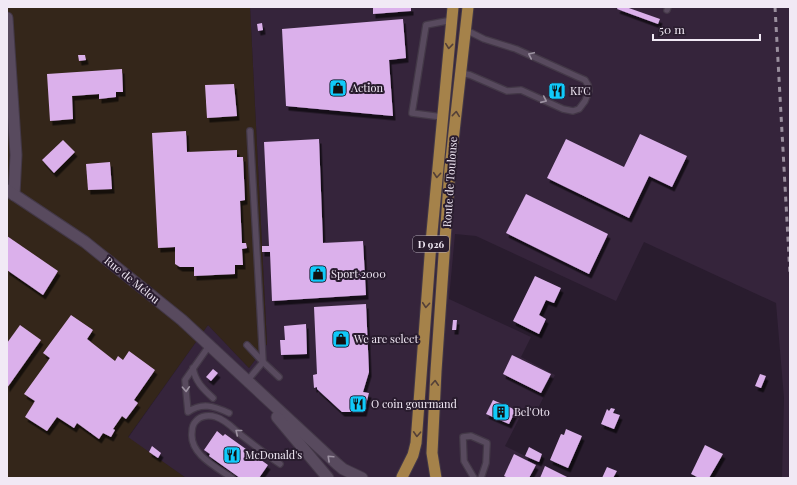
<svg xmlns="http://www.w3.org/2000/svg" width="797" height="485" viewBox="0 0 797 485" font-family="'Playfair Display',serif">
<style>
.built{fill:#35243b}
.industrial{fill:#34261a}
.building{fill:#dbb0eb;filter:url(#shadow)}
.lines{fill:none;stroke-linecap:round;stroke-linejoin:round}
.service-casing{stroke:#433847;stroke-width:8}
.minor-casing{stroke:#433847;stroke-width:13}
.primary-casing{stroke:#433847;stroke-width:13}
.service{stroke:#584a5e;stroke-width:5.5}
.minor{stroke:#584a5e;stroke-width:11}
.primary{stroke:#a5824a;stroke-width:11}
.rail{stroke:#9a8f9e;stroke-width:3;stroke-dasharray:5 5;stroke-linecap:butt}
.oneway{stroke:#544038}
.oneway2{stroke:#9d92a2}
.labels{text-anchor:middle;stroke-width:4;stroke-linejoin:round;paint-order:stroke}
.shield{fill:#291c2e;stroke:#b5acb9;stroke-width:1}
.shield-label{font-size:10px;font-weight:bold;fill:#f1e9f5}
.poi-label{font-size:11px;fill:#f1e9f5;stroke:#291c2e;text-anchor:start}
.street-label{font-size:11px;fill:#f1e9f5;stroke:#291c2e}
</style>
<defs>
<filter id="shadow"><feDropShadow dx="2.5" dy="4.5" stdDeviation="0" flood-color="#0009"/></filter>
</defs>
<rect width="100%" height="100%" fill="#291c2e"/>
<path class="built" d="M250 7H790V478H782L784 398 776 303 644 242 616 301 476 236 455 234 449 299 531 337 521 357 555 375 537 410 526 405 505 446 570 478H186L128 438 208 325 249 368 267 344Z"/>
<path class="industrial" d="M7 7H250L267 344 249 368 208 325 128 437 186 478H7Z"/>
<g class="building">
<path d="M373 7H411V11L373 14Z"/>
<path d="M618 7H626L660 19 658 24 617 9Z"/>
<path d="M403 19 406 58 389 60 393 116 286 106 282 29Z"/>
<path d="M262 23 263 30 258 31 257 24Z"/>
<path d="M78 55H85L86 60 79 61Z"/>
<path d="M122 69 123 92H116V97L99 99V94L72 96 73 119 50 121 47 74Z"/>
<path d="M234 84 237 116 207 118 205 85Z"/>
<path d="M186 131 187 152 237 150V157H243L245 200 240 201 242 243H246L247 248 242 249 243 265H235V274L194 276V267H180L175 264V247L158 248 152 133Z"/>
<path d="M640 134 687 156 672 187 649 176 629 218 547 178 566 139 624 167Z"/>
<path d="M319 139 323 243 363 241 366 295 272 301 270 252H262V246H269L264 142Z"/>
<path d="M63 140 75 152 54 173 42 160Z"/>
<path d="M110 162 112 189 88 190 86 164Z"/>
<path d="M526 194 608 234 589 274 506 233Z"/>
<path d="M7 236 58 271 43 295 7 270Z"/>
<path d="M535 276 561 288 554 303 546 300 539 315 546 319 539 334 513 321Z"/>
<path d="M366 304 369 372 363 392 369 393 364 412H342L317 389V387L314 388 313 375 317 374 314 307Z"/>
<path d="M71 315 93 330 87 339 115 361 118 356 123 360 129 351 155 370 134 400 138 403 126 419 122 416 113 429 115 430 111 437 103 433 99 439 77 423 74 428 57 417 47 431 25 417 35 401 24 394 50 358 43 353Z"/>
<path d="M453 320H457L456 330H452Z"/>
<path d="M306 324 307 354 281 355 280 340H285L284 326Z"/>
<path d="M20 325 41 340 7 388V343Z"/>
<path d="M512 355 551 374 541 393 503 374Z"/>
<path d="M213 369 218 373 211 381 206 377Z"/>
<path d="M760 374 766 376 761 388 755 386Z"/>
<path d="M493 400 516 410 509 424 486 414Z"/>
<path d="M611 408 615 409 613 413 620 415 614 429 601 424 607 409 609 411Z"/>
<path d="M566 429 582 436 568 468 550 460 561 434 564 435Z"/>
<path d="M217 431 223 436 225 434 268 465 259 478H240L209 456 210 454 204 450Z"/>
<path d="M705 445 723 454 709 478H699L691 474Z"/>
<path d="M152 446 161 453 158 458 149 452Z"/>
<path d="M529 447 542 454 539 462 525 456Z"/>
<path d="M514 454 536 465 529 478H508L504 476Z"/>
<path d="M545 466 569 478H540Z"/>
<path d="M607 467 617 471 613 478H602Z"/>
</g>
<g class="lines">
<defs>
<g id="service">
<path d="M667 10 668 7"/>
<path d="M461 73 470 75 507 91 521 90 563 109 573 111 579 109 585 101 589 91 588 85 585 80 578 77 516 49 484 39 466 30"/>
<path d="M442 117 412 113 426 25 452 20"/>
<path d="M419 243 445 244"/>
<path d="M247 345 263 362 279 377"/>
<path d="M209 346 185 380 188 412C202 402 214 406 229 413"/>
<path d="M193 368C195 381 203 389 213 398"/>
<path d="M247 381 263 362 250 131"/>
<path d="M232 478C216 467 189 454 192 432 192 428 193 424 196 421 201 415 210 415 216 417 226 420 234 429 241 435 254 445 267 455 280 464"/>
<path d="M474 478 464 461 463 437 471 436 487 443 486 463 481 478"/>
</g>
<g id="minor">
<path d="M7 18 16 155 14 195"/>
<path d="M7 190 85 242 182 320 337 464 343 469 362 478"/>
<path d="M277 417 328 478"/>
</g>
<g id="primary">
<path d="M402 477 413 455 416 443 431 243 453 7"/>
<path d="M436 478 432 453 436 371 450 168 468 7"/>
</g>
</defs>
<use href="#service" class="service-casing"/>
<use href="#minor" class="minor-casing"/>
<use href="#primary" class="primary-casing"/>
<use href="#service" class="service"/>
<use href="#minor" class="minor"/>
<use href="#primary" class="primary"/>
<path class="rail" d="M775 7 790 275"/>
</g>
<defs><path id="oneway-chevron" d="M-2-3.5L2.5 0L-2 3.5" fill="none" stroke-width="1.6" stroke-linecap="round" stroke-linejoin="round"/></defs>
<g class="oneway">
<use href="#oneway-chevron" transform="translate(449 46) rotate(96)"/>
<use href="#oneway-chevron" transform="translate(456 114) rotate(-84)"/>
<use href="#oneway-chevron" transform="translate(437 175) rotate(95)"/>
<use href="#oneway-chevron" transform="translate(426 305) rotate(95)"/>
<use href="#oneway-chevron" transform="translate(435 383) rotate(-87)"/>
<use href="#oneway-chevron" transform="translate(417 434) rotate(93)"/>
</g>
<g class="oneway2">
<use href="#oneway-chevron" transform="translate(531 55) rotate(-155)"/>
<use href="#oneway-chevron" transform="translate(544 100) rotate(24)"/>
<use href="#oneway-chevron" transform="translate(186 389) rotate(87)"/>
<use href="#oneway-chevron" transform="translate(238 432) rotate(-141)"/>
<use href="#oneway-chevron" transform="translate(330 458) rotate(-137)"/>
</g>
<defs>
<symbol id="shop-square" viewBox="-11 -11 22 22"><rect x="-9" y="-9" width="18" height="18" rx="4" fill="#10cafa" stroke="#291c2e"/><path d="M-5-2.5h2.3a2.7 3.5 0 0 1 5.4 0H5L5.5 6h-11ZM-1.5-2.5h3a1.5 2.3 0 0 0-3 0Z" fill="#111"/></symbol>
<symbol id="restaurant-square" viewBox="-11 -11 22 22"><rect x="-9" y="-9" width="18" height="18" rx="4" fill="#10cafa" stroke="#291c2e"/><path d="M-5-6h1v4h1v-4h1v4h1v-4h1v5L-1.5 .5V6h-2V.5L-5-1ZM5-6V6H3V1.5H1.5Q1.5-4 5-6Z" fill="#111"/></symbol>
<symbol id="building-square" viewBox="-11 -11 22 22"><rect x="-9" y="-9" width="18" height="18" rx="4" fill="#10cafa" stroke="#291c2e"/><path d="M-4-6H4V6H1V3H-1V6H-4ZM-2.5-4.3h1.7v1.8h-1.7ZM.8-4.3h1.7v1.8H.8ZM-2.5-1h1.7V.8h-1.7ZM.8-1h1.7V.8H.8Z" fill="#111"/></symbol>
</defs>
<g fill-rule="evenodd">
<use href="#shop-square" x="328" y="78" width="20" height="20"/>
<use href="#restaurant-square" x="547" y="81" width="20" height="20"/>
<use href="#shop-square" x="308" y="264" width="20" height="20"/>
<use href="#shop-square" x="331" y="329" width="20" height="20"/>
<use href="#restaurant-square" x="348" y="394" width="20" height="20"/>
<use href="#building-square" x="491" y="402" width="20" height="20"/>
<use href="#restaurant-square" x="222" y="445" width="20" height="20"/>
</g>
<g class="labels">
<rect class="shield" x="413" y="236" width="36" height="16" rx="3"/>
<g class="shield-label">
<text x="431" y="248">D 926</text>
</g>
<g class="poi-label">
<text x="351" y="92">Action</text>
<text x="570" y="95">KFC</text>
<text x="331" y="278">Sport 2000</text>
<text x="354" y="343">We are select</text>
<text x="371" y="408">O coin gourmand</text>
<text x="514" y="416">Bel'Oto</text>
<text x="245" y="459">McDonald's</text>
</g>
<g class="street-label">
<text transform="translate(450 182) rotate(-86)" y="4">Route de Toulouse</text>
<text transform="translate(132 280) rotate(39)" y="4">Rue de Mélou</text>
</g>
</g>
<rect width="797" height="485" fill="none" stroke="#f1e9f5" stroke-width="16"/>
<path d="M653 34v6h107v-6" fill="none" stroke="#f1e9f5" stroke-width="2"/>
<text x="659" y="34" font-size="12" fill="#f1e9f5" stroke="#291c2e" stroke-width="3" paint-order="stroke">50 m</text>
</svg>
